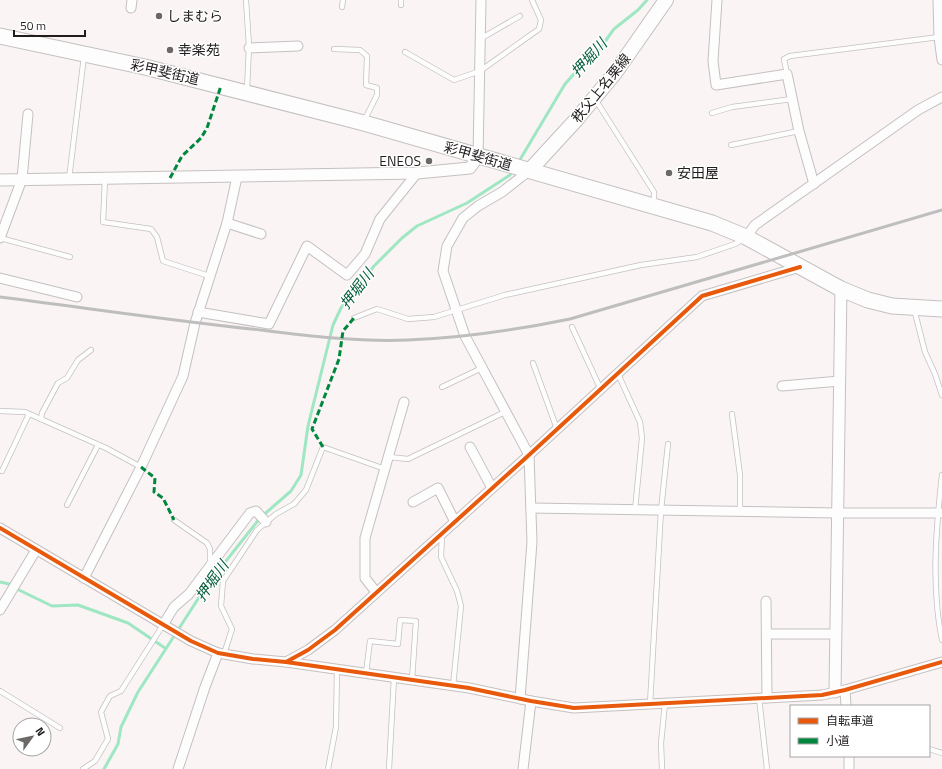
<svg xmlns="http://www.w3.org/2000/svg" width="942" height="769" viewBox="0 0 942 769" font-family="'Titillium Web','Noto Sans JP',sans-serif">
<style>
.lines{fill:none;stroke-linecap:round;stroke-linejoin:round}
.stream{stroke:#9ee7c2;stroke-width:3}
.service-casing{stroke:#c5c0c0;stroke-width:6}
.minor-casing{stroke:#c5c0c0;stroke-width:11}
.tertiary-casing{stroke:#c5c0c0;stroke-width:13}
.primary-casing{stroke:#c5c0c0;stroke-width:16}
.trunk-casing{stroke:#c5c0c0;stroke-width:17}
.service{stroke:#fefdfd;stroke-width:4.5}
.minor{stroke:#fefdfd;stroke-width:9}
.tertiary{stroke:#fefdfd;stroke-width:11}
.primary{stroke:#fefdfd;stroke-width:14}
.trunk{stroke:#fefdfd;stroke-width:15}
.rail{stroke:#bfbebe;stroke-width:3}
.quiet{stroke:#00873e;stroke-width:3;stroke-dasharray:6 3;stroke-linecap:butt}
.cycleway-casing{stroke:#fff;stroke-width:6}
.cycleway{stroke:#e8590c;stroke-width:4}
.poi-dot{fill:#6d6868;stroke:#fff;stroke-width:1.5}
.labels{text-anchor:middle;stroke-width:3;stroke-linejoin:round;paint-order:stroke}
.poi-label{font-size:14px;fill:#211d1d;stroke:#fff;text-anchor:start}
.street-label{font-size:14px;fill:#211d1d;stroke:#fff}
.water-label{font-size:15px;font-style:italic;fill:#065e3d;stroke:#fff}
</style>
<rect width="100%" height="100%" fill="#faf4f4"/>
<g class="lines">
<g class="stream">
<path d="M518 163 565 84 573 75 593 58 614 29 638 10 647 0"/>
<path d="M0 582 9 584"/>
<path d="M19 590 52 606 78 605 128 623 165 648"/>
<path d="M104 769 118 744 121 727 138 692 207 585 260 518 291 491 301 475 308 426 333 325 341 308 374 266 402 238 417 226 467 203 510 175 512 171"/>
</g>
<defs>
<g id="service">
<path d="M246 0 249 46 247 90"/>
<path d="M401 5V0"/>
<path d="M342 7 343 0"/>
<path d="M480 39 520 16"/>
<path d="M334 49 360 50 367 56 366 85 377 88V95L364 121"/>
<path d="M405 52 454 80 480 71 539 29 541 20 532 0"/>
<path d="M787 74 784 59 790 56 939 37"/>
<path d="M595 99 654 192V204"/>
<path d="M712 113 732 107 792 99"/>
<path d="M731 145 799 131"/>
<path d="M69 179 84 56"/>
<path d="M105 179 103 222 151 229 157 237 163 261 209 276"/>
<path d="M0 238 70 257"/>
<path d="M914 309 925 352 935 374 942 395"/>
<path d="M354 318 377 309 408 319 434 317 505 295 641 265 697 257 735 244 743 239"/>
<path d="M572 327 601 390"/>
<path d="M533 363 557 429"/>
<path d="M618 374 640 422 642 438 635 510"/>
<path d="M442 387 482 368"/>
<path d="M0 411 25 412 106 448 141 467"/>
<path d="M732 414 740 475V511"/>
<path d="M41 419 42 413 58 383 67 378 78 360 91 350"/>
<path d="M389 457 408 459 505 412"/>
<path d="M2 471 29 414"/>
<path d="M942 475C936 529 931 586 942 640"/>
<path d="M67 505 98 445"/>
<path d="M174 520 207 543 210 549V564"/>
<path d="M442 535 441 557 457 591 461 606 453 686"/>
<path d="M224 654 232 629 221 606 223 581 257 530 276 514 294 504 306 490 323 447 385 469"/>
<path d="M366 673 370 641 398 644 400 620 416 621 412 680"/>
<path d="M0 691 60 728"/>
<path d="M759 698 767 769"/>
<path d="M650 704 661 510 668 444"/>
<path d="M929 749 942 753"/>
<path d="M83 769 95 761 108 739 101 712 110 696 121 691 163 625"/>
<path d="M328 769 336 727 337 669"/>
<path d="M389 769 394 677"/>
<path d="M662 769 661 743 665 703"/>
</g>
<g id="minor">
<path d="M717 0 713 61 716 85 787 74 799 131 814 184"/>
<path d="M938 0 939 37 942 60"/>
<path d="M131 8 132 0"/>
<path d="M249 48 298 46"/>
<path d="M478 157 481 0"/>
<path d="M227 223 261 234"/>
<path d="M746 237 755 225 918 110 942 97"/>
<path d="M0 238 22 179 28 114"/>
<path d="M0 278 77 297"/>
<path d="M198 312 269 324 307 246 347 275 365 254 380 219 417 173"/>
<path d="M782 386 840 381"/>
<path d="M470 447 492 488"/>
<path d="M413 502 438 488 455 522"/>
<path d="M531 508 838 513H942"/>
<path d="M0 528 191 641 218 653 253 659 286 662 308 650 335 630 529 455 702 296 800 267"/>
<path d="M84 578 141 467 183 376 195 323 227 223 237 177"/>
<path d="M376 592 365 578V538L404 402"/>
<path d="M766 601 767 698"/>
<path d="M0 610 36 550"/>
<path d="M163 625 174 607 189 594 250 513 256 511 266 522"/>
<path d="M767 634H836"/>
<path d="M286 662 469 688 531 701 574 708 822 695 845 690 942 662"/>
<path d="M845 690 846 706"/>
<path d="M520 699 532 542 529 455 465 336 443 271 447 246 463 218 478 206 502 192 529 171"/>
<path d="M178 769 205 687 218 653"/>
<path d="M523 769 531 701"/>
<path d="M849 769V756"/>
</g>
<g id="tertiary">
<path d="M0 180 417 173 470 168 478 157"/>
<path d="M835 692 841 289"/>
</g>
<path id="primary" d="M529 171 576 120 615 73 666 0"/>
<path id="trunk" d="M0 36 145 67 364 123 712 223 746 237 841 289 868 300 892 306 942 309"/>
</defs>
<use href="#service" class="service-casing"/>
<use href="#minor" class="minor-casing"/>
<use href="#tertiary" class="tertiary-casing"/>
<use href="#primary" class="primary-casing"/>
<use href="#trunk" class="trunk-casing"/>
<use href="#service" class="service"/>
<use href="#minor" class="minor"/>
<use href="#tertiary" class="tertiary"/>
<use href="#primary" class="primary"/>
<use href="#trunk" class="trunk"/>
<path class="rail" d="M0 297C87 308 174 321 261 330 309 336 359 342 408 340 463 338 516 330 570 319L942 210"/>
<g class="quiet">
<path d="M170 178 182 156 201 138 207 128 221 86"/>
<path d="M323 447 312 429 339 359 343 331 354 318"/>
<path d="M141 467 155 478 154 492 163 498 174 520"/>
</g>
<defs>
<g id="cycleway">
<path d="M0 528 191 641 218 653 253 659 286 662 308 650 335 630 529 455 702 296 800 267"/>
<path d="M286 662 469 688 531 701 574 708 822 695 845 690 942 662"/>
</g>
</defs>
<use href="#cycleway" class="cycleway-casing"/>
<use href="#cycleway" class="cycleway"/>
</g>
<g class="poi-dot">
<circle cx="159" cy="16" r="4"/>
<circle cx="170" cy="50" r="4"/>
<circle cx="429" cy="161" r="4"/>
<circle cx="669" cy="173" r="4"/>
</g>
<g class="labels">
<g class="poi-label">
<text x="167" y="21">しまむら</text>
<text x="178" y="55">幸楽苑</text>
<text x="421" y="166" text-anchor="end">ENEOS</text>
<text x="677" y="178">安田屋</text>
</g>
<g class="street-label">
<text transform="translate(165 72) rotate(13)" y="5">彩甲斐街道</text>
<text transform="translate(601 88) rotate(-51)" y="5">秩父上名栗線</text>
<text transform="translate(478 156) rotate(16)" y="5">彩甲斐街道</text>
</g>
<g class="water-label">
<text transform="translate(589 58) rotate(-48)" y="5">押堀川</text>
<text transform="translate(357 289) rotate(-53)" y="5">押堀川</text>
<text transform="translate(212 581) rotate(-55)" y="5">押堀川</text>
</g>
</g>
<rect x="790" y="705" width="140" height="52" fill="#ffffff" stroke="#a6a5a5"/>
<rect x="798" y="718" width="20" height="6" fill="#e8590c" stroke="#a6a5a5"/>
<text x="826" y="725" font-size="12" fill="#211d1d">自転車道</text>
<rect x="798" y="738" width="20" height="6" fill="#00873e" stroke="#a6a5a5"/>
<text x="826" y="745" font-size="12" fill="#211d1d">小道</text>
<g transform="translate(32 737) rotate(57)"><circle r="19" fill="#ffffff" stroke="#a6a5a5"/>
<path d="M0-3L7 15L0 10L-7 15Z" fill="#6d6868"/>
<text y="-6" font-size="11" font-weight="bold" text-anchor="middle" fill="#211d1d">N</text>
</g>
<path d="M14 30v6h71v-6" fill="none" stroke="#211d1d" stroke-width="2"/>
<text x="20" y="30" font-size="12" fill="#211d1d" stroke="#ffffff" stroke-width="3" paint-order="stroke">50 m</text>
</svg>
